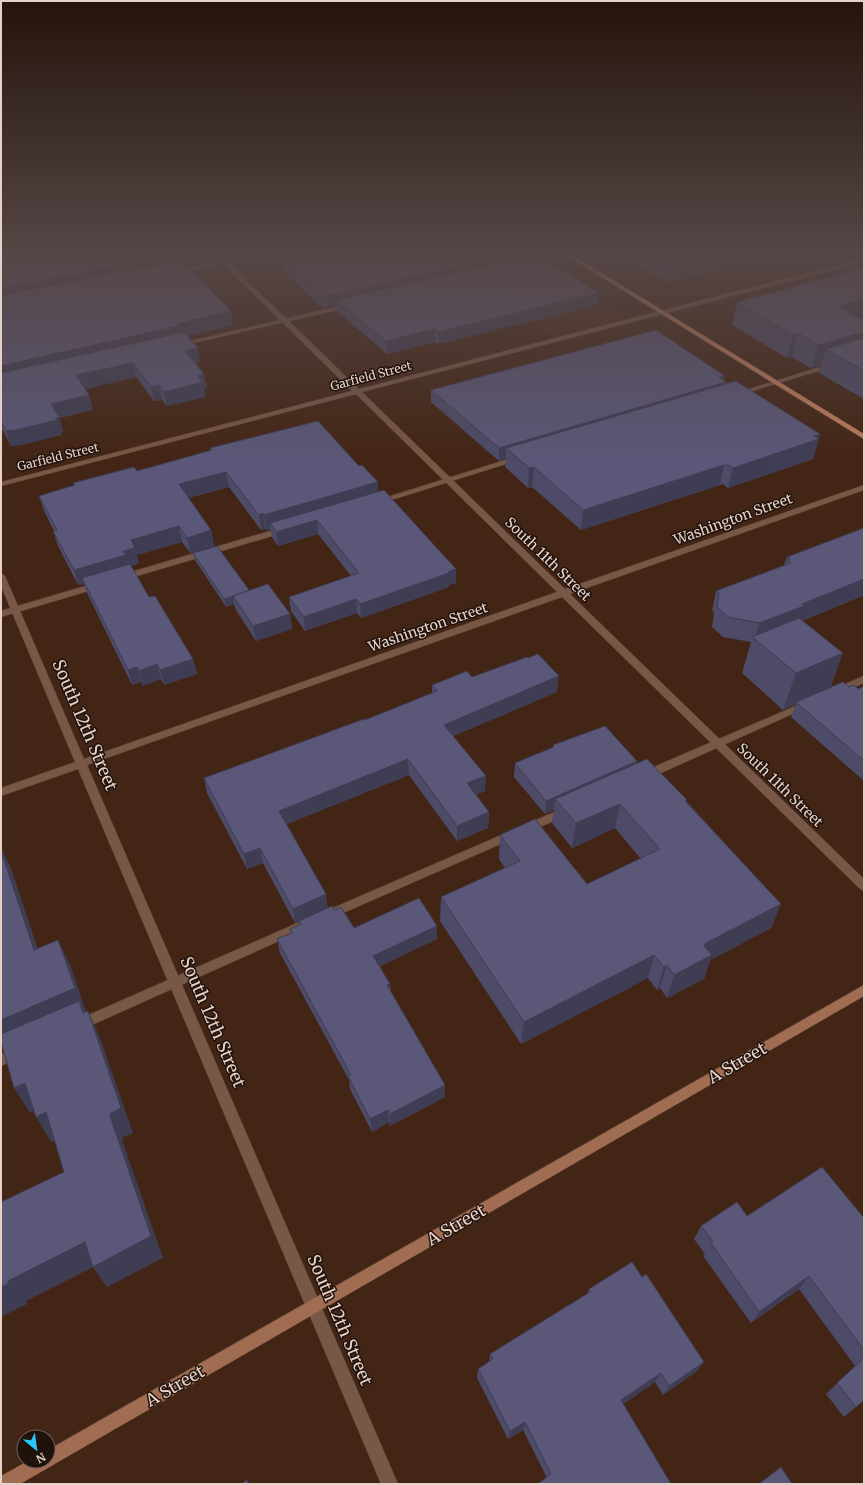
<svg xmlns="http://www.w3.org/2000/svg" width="865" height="1485" viewBox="0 0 865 1485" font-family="Merriweather,serif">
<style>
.built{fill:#4d2915}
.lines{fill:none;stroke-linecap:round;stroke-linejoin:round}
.service-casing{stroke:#5d4132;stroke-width:1}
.minor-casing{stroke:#5d4132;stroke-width:1}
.secondary-casing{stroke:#5d4132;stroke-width:1}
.primary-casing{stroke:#5d4132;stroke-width:1}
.service{fill:#775746;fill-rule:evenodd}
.minor{fill:#775746;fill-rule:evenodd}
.secondary{fill:#a06d52;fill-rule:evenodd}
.primary{fill:#bf7d5b;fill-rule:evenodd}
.wall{fill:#4d4b67}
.shaded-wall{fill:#3f3d54}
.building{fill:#5a5778;stroke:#3f3d54}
.labels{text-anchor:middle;stroke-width:3;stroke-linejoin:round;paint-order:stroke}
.far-street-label{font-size:12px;fill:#e6d1c8;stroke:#1f120b}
.street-label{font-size:14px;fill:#e6d1c8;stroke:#1f120b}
.near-street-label{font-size:17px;fill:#e6d1c8;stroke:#1f120b}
</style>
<rect width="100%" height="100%" fill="#432515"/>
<path class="built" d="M586 293 631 321 558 340 516 310Z"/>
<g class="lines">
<defs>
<g id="service">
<path d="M584 251H594L533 266 530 264Z"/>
<path d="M349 304 351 305V307L180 346 177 344Z"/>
<path d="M833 363 835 364V366L739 395 734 394Z"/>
<path d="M515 457H521L522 459 382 503H376L375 501Z"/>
<path d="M280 528H283L287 530 286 532 127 579H121L120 577 121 575Z"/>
<path d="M99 582 103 585 102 587 1 617V611Z"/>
<path d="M864 676V683L837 694 832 691 834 689Z"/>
<path d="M805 702 808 703 810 705 808 707 650 778H642L641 775 642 772Z"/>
<path d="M564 808 568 809 569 812 568 815 528 832 524 831 523 828 524 825Z"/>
<path d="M513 830 517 831 518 834 517 837 334 917 330 919 326 917 324 914 326 911Z"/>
<path d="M302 921 306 923 308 926 306 929 83 1029 79 1031 75 1029 73 1025 75 1021Z"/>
<path d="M17 1047 22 1049 23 1053 22 1057 1 1066V1054Z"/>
</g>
<path id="minor" d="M210 251H216L226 260 271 251H282L229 263 359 389 864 258V262L362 392 565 589 864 485V490L570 594 864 879V891L860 889 562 597 87 765 398 1484H381L78 769 1 796V788L75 762 1 586V573L5 576 84 759 557 592 356 394 1 486V482L352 391 223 264 177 274 174 272 220 261Z"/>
<path id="secondary" d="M864 985V996L20 1484H1V1476L28 1461H48V1450Z"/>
<path id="primary" d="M559 251H566L864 434V439Z"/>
</defs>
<use href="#service" class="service-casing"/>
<use href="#minor" class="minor-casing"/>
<use href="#secondary" class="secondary-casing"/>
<use href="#primary" class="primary-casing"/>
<use href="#service" class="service"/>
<use href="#minor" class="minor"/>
<use href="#secondary" class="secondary"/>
<use href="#primary" class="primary"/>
</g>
<g class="wall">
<path d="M1 251 178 261 233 325 188 336 200 362 196 363 204 374 207 389H204L205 397 167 406 162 400 154 401 136 377 85 389 89 395 93 410 59 418 63 432 60 433 61 435 20 445 11 446 1 427Z"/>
<path d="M275 251H523L524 257 597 305 438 344 435 342 387 354 337 311V305L323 308 286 274V270L285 269 284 263 275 254Z"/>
<path d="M620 251H795L668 282 621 255 622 252Z"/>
<path d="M864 268V399L819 373 821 365 811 368 792 357 787 358 732 325 737 302Z"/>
<path d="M725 376 724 380 726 382V383L820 434 813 459 728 488 723 484 720 485 581 530 532 487 528 488 505 467 506 459 499 461 431 402V390Z"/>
<path d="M210 448 378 491 456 583 449 585V587L361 618 357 613 305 631 291 611 289 597 351 576 318 534 278 546 272 537 270 529 266 530 265 529 261 530 229 487 189 498 211 530 214 546 190 553 182 542 137 555 139 563 131 566 149 597 193 659 197 674 164 685 161 679 143 686 141 682 132 685 87 593 84 584 78 585 58 546 53 531H54L44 511 39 496 74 485 73 483 137 471 211 451Z"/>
<path d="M864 528V598L862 596 802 621 830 687H849L859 689 864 686V781L791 717 796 704 783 710 742 673 751 642 723 637 712 627 714 613 712 610 716 591 784 565 787 557Z"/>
<path d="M193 553 249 590 290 614 292 629 256 641 236 610 234 604 226 607 195 560Z"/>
<path d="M472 677 557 692 453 736 485 791 475 795 489 812 488 828 457 841 409 775 287 824 328 908 334 910 354 928 437 939 380 966 390 984 391 992 445 1097 390 1126 389 1122 372 1132 350 1089 349 1080 280 953 277 939 291 933 290 929 300 925 299 922 295 923 263 863 247 869 207 793 204 778 365 720 432 694V685Z"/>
<path d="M553 745 637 763 687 800V802L781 904 771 928 710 960 704 979 667 998 660 988 657 990 648 978 521 1044 440 921 441 897 505 868 499 859 500 835 587 884 641 859 615 828 572 848 552 823 554 810 545 814 514 777 515 763 553 747Z"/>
<path d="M747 1216 864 1218V1402L863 1401 844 1417 826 1394 855 1366 799 1289 751 1323 703 1256 705 1254 694 1239 701 1226Z"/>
<path d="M589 1289 697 1371 663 1395 655 1382 623 1404 671 1484 547 1478 523 1430 508 1439 477 1378 478 1369 489 1362 490 1354 587 1294Z"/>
</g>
<g class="shaded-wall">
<path d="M733 251H795L668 282 671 266Z"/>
<path d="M524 252V263L336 300 337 305 328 307 327 296Z"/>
<path d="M177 254 179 268 1 303V289Z"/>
<path d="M599 293 597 305 438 344V332Z"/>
<path d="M864 299V320L838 307Z"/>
<path d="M231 311 233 325 1 381V366Z"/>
<path d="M435 329V342L387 354 386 341Z"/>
<path d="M864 332V353L826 349 821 365 811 368 818 345Z"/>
<path d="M798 333 792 357 787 358 793 335Z"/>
<path d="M198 348 200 362 188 365 185 351Z"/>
<path d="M133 363 136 377 80 390 76 375Z"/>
<path d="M204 374 207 389H204L205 397 167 406 164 392 198 376Z"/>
<path d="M725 376 723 383 726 382 724 394 506 448V459L499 461V448Z"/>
<path d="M159 385 162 400 154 401 151 387Z"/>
<path d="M89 395 93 410 59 418 63 432 60 433 61 435 20 445 11 446 6 431 51 404Z"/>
<path d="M820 434 818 440 819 439 813 459 728 488 733 468Z"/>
<path d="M724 465 720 485 581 530 583 510Z"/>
<path d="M534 467 532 487 528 488 529 468Z"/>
<path d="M226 472 229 487 182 500 179 484Z"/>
<path d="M378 482V497L270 523V529L266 530 264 515Z"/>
<path d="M263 513 265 529 261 530 259 515Z"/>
<path d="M317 520 318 534 278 546 276 532Z"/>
<path d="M179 526 182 542 137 555 139 563 82 578 84 584 78 585 74 570 123 551 131 540Z"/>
<path d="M211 530 214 546 190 553 187 538Z"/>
<path d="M456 569V583L449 585V587L361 618 360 604Z"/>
<path d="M864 579V591L862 596 798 622 755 639 759 623 802 604Z"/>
<path d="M233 597 234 604 226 607 224 599Z"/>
<path d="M356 599 357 613 305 631 304 617Z"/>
<path d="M290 614 292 629 256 641 253 626Z"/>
<path d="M843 653 830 689 796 702V704L783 710 796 673Z"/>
<path d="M193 659 197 674 164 685 160 670Z"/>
<path d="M157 664 161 679 143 686 139 671Z"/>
<path d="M137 667 141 682 132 685 128 670Z"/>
<path d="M559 676 557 692 443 740 444 725Z"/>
<path d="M408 759 409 775 282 826 279 811Z"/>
<path d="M637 761 635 775 555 799 554 810 545 814 546 801Z"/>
<path d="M486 776 485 791 466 798 467 783Z"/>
<path d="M620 804 615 828 572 848 576 823Z"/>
<path d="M489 812 488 828 457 841V826Z"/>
<path d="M1 847 11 868 47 977 34 950 1 851Z"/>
<path d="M260 848 263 863 247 869 244 854Z"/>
<path d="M326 894 328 909 295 923 293 909Z"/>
<path d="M781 904 771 928 710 960 704 979 667 998 674 975 706 943Z"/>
<path d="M437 926V939L374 969 373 956Z"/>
<path d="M58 940 71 967 87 1015 1 1040V1020Z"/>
<path d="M654 955 648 978 521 1044 524 1022Z"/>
<path d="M667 965 660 988 657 990 664 967Z"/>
<path d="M390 984 391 997 387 985Z"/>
<path d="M88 1011 100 1038 133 1133 123 1137 124 1140H122L163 1258 107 1287 93 1267 26 1301 27 1304 1 1317V1287L8 1281 110 1116Z"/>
<path d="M25 1083 41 1108 30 1113 14 1088Z"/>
<path d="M445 1085V1097L390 1126V1114Z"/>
<path d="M388 1110 389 1122 372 1132 370 1119Z"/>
<path d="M46 1112 61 1137 51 1142 36 1117Z"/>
<path d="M809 1276 799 1289 751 1323 759 1312Z"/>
<path d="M704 1362 697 1371 663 1395 669 1386Z"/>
<path d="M661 1373 655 1382 617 1408 621 1400Z"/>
<path d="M525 1422 523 1430 508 1439 510 1431Z"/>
</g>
<g class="building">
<path d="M1 251H173L177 254 1 289Z"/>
<path d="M283 251H523L524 252 327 296H322L285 262H288L284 258 289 257Z"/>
<path d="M645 251H733L671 266Z"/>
<path d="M531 256H537L599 293 438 332 435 329 386 341 336 300Z"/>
<path d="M182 260 231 311 177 324 179 326 1 366V295Z"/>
<path d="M864 268V299L838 307 864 320V332L818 345 798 333 793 335 737 302Z"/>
<path d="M656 330 725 376 719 377 726 382 499 448 431 390Z"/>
<path d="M184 332 198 348 185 351 204 374 198 376 203 382 164 392 159 385 151 387 133 363 76 375 89 395 51 404 59 417 56 418 57 420 16 430 6 431 1 421V373Z"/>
<path d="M864 338V371L826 349Z"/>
<path d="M736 381 820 434 814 436 819 439 733 468 728 465H724L583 510 534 467 529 468 506 448Z"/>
<path d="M318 421 359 466 362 465 378 482 264 515 263 513 259 515 226 472 179 484 211 530 187 538 179 526 131 540 135 548 123 551 126 555 74 570 53 531 57 530 39 496 75 485 73 483 134 467 137 471 212 450 210 448Z"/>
<path d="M384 490 456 569 448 572 449 573 360 604 356 599 304 617 289 597 359 573 317 520 276 532 270 523Z"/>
<path d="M864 528V579L802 604 804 606 759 623 728 617 717 607 719 593 716 591 791 563 787 560 790 559 787 557Z"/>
<path d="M217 546 249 590 233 596H234L224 599 193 553Z"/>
<path d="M130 564 149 597 155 596 193 659 160 670 157 664 139 671 137 667 128 670 82 578Z"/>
<path d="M268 584 290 614 253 626 233 596Z"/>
<path d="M799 618 843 653 796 673 752 637Z"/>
<path d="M538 654 559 676 444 725 486 776 467 783 489 812 457 826 408 759 279 811 326 894 293 909 260 848 244 854 204 778 364 719 365 720 437 691 432 685 467 671 472 677 527 657 528 658Z"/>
<path d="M843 682 849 687 853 685 859 689 864 686V761L796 702Z"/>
<path d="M605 726 637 761 546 801 515 763 554 747 553 745Z"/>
<path d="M647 759 687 800 685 801 781 904 706 943 704 946 712 955 674 975 667 965 664 967 654 955 524 1022 441 897 520 861 500 835 535 819 587 884 660 849 620 804 576 823 555 799Z"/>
<path d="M1 851 34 950 58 940 75 988 1 1020Z"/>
<path d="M419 898 437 926 373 956 390 984 387 985 445 1085 390 1114 388 1110 370 1119 348 1076 351 1075 277 939 292 933 290 929 301 924 299 921 332 906 334 910 341 907 354 928Z"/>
<path d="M79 1001 83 1013 88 1011 121 1108 111 1113V1115L110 1116 151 1236 93 1267 85 1242 8 1281V1284L1 1287V1202L64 1172 46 1112 36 1117 25 1083 14 1088 1 1042V1034Z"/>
<path d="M822 1167 864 1218V1350L809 1276 759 1312 711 1243 713 1242 701 1226 737 1202 747 1216Z"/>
<path d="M632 1262 642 1277 646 1274 704 1362 669 1386 661 1373 621 1400 671 1484H538L551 1474 525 1422 510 1431 478 1369 493 1359 490 1354 590 1292 589 1289Z"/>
<path d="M864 1358V1400L856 1407 837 1383Z"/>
<path d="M781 1467 792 1484H759Z"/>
<path d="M247 1480 248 1484H241Z"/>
</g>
<linearGradient id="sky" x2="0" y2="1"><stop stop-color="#25140c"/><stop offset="0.55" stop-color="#554646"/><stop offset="1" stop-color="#554646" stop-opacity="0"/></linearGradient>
<rect width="865" height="459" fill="url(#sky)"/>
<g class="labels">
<g class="far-street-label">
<text transform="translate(371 376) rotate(-15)" y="4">Garfield Street</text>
<text transform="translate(58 457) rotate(-14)" y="4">Garfield Street</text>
</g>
<g class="street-label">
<text transform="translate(733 519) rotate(-20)" y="5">Washington Street</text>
<text transform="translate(548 559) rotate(44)" y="5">South 11th Street</text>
<text transform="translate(428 627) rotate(-19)" y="5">Washington Street</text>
<text transform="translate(780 785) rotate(44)" y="5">South 11th Street</text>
</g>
<g class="near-street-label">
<text transform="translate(85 725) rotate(67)" y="6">South 12th Street</text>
<text transform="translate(213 1022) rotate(67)" y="6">South 12th Street</text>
<text transform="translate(737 1063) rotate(-30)" y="6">A Street</text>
<text transform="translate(456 1225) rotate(-30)" y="6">A Street</text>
<text transform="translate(340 1320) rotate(67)" y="6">South 12th Street</text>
<text transform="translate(175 1386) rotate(-30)" y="6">A Street</text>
</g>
</g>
<rect width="865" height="1485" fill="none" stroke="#e6d1c8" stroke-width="4"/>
<g transform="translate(36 1449) rotate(151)"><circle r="19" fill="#1f120b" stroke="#6f5e57"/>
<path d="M0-3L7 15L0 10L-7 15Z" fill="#28c8ff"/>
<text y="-6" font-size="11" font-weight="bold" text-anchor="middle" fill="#e6d1c8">N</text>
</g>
</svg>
